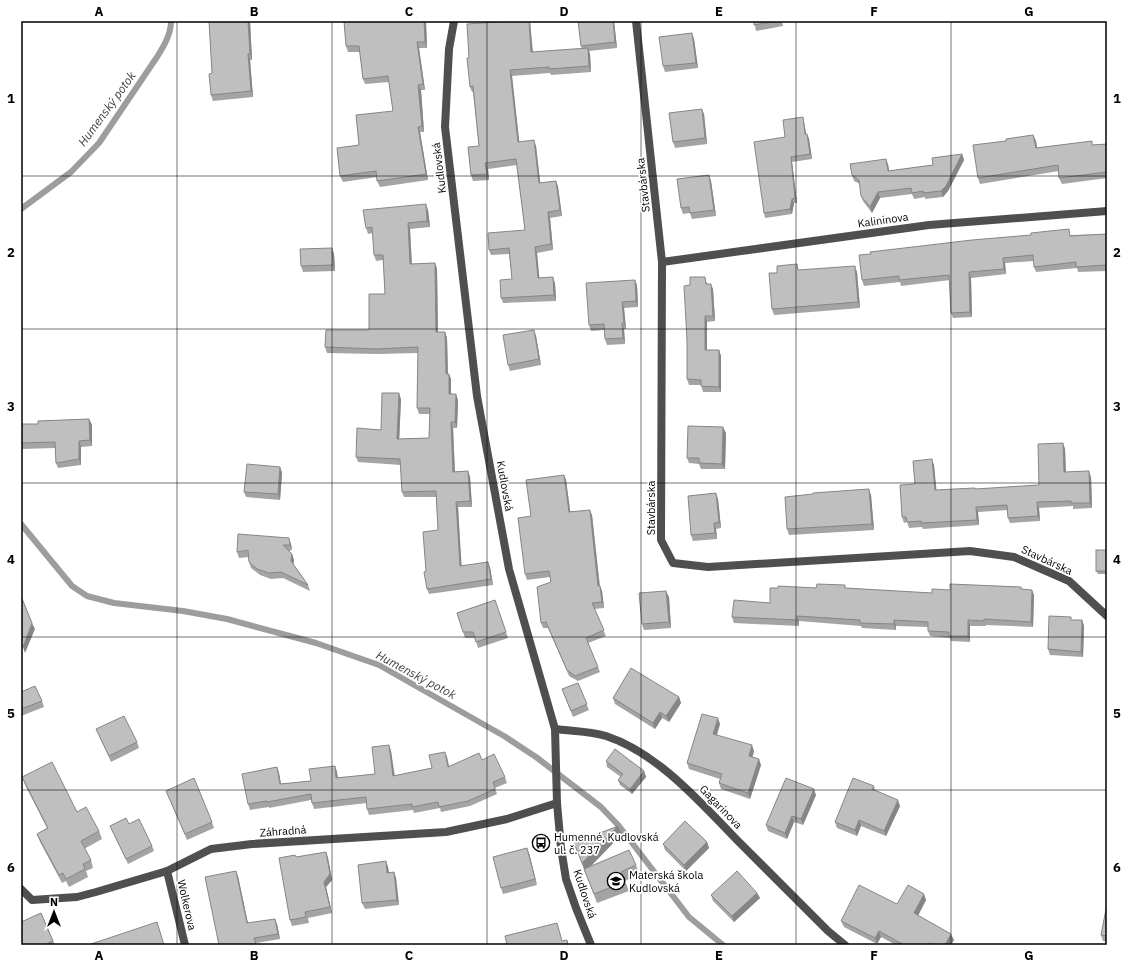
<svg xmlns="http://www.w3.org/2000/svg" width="1128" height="966" viewBox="0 0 1128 966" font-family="'IBM Plex Sans',sans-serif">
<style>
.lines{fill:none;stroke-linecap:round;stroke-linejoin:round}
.stream{stroke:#9d9d9d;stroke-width:6}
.street{stroke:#4f4f4f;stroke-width:8}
.wall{fill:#a4a4a4}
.shaded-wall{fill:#868686}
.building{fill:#bfbfbf;stroke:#868686}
.grid{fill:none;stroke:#000;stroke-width:1;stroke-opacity:0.55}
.labels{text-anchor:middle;stroke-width:3.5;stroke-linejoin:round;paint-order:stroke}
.street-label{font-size:11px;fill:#000;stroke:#fff}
.poi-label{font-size:11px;fill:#000;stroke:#fff;text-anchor:start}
.water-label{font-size:12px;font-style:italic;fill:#3e3e3e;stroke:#fff}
.neatline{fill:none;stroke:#000;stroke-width:1.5}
.grid-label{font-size:13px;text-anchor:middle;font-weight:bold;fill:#000}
</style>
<rect width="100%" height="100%" fill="#fff"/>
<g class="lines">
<g class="stream">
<path d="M21 209 71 172 99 143 157 57C164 46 171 34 171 21"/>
<path d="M21 524 72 586 87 596 114 603 183 611 227 619 316 643 379 665 504 736 536 757 601 807 619 826 689 917 723 945"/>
</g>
<g class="street">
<path d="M454 21 449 49 445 127 477 396 509 569 555 729 557 803 561 848 566 879 576 908 591 945"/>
<path d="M636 21 662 262 661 540 673 563 708 567 970 551 1014 557 1069 581 1107 616"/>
<path d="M662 262 929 225 1107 211"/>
<path d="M555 729C572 731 590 731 606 736 658 753 701 803 738 841 768 871 798 901 828 931L845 945"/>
<path d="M167 871 185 945"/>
<path d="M21 889 32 900 77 897 96 892 167 871 211 849 252 844 446 832 507 819 557 803"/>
</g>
</g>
<g class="wall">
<path d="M209 21H254H250L252 60H250L253 97 213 101 211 95 212 73Z"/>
<path d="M344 21H426L427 48H419L425 90H421L424 132H420L428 180 380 187 377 181V177L343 182 340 176 359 145 393 111 389 82 365 84 363 79 360 52H348L346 46Z"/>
<path d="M530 21 533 52 582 49 581 46 614 21 617 48 589 51 590 54 591 72 551 75 550 73 512 76 519 142 536 146 540 183 556 181 558 187 562 216 550 218 553 250 537 253 539 278 555 283 556 301 503 303 501 298 512 279 509 254 491 255 489 250 525 230 517 165 488 169 489 180 473 181 471 175 479 146 473 92H472L470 87 469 58Z"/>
<path d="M754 21H782L783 26 756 31Z"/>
<path d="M694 39 698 68 665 72 663 66Z"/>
<path d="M704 114 707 144 675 148 673 142Z"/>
<path d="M804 122 806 134H807L809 139 812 159 792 162 797 203H794L792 214 765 218 764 213 785 137Z"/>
<path d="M1033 135 1036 141 1037 148 1107 144V178L1062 184 1059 178V171L980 184 978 178 1006 141Z"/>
<path d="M962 154 964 160 948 191 943 197 925 199V197L914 199 912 194 880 198 872 213 863 201 861 196 860 184 854 181 852 175 888 164 889 171 933 165Z"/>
<path d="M709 175 711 181 716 216 692 219 690 213 683 214 681 208Z"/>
<path d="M428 210 430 227 410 229 412 264 435 263 437 269 438 332H445L447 338 448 374 451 379V394L458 400 457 428H453L455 472 468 471 470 477 472 507H458L461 566 490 567 493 585 429 594 427 589 426 571 438 530 436 497H404L402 492 401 465 358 462 356 457 381 430 401 399 399 439 429 438 430 414H419L417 408 418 353 378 354 327 353 325 347 369 330 385 294 383 260 376 261 374 255 373 233 368 234 366 228Z"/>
<path d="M1107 234V271L1078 272 1077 268 1036 272 1034 267V261L1005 263 1006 274 971 278 972 317 953 318 951 313 950 280 901 286 900 282 864 286 862 280 1071 235Z"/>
<path d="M332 248 334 254 335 271 303 272 301 266Z"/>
<path d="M800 270 857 272 860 308 774 315 772 309Z"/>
<path d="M707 282V284L713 289 715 321 707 322V350H719L721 356V392H703L701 385H689L687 379 690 285Z"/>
<path d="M637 285 638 307 624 308 626 329H624L625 344 607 345 605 339 604 330 591 331 589 325Z"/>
<path d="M536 336 541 365 510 371 508 365Z"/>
<path d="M89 419 92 425V446L81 447V465L58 468 56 463 55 448 21 449V424H38Z"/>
<path d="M726 433 725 469H701L699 464 689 463 687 458Z"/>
<path d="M1063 443 1065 449 1066 472 1091 477 1092 508 1073 509V506L1039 508 1040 521 1010 523 1008 518V510L978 512 979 525 923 529 922 527 909 528 907 522 904 523 902 517 915 484 934 465 936 490 976 489 1039 485Z"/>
<path d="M280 467 282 473 280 500 246 497 244 492Z"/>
<path d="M564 475 566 480 570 511 592 515 600 586 602 591 604 608 594 609 606 636 588 643 600 672 578 681 569 676 548 628H543L541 623 551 582 550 577 527 580 525 574Z"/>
<path d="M871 495 874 530 789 535 787 529Z"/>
<path d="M718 499 721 528 716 529 717 539 693 541 691 535Z"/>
<path d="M291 544 292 550 289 551 292 554 294 560 293 564 308 585 310 591 283 578 271 579 260 575 251 568 249 562V557L239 558 237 552Z"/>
<path d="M1107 550V574H1098L1096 571Z"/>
<path d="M1021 587 1022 589 1034 595 1033 627 986 625V626H970V642L951 641 950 638 930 636 928 631V627L896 626V630L862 628 861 626 799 621V626L734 623 732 617 770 603 778 588H846L932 593 950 590Z"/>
<path d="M669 597 671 628 644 630 642 624Z"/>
<path d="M495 600 508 638 478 648 475 638H465L457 613Z"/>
<path d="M1072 620H1082L1084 626 1083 657 1050 655 1048 649Z"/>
<path d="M578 683 589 710 573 717 562 689Z"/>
<path d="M21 692 42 701 44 707 21 716Z"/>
<path d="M679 697 681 703 669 722 662 718 655 729 615 704 613 698Z"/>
<path d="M720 724 717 735 754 751 752 758 761 765 750 799 721 789 719 783 720 779 689 769 687 763Z"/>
<path d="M96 729 137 742 139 748 111 762Z"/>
<path d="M389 745 391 751 395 776 432 768 447 757 449 766 482 760 505 777 507 783 495 788 497 794 470 806 441 812 440 808 414 813 413 810 369 815 367 809V803L314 809 311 800 269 808V807L250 810 248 804 277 767 279 773 281 784 311 781 335 766 337 772 338 778 375 774Z"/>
<path d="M606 761 644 771 646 777 632 794 620 785 618 780 621 777 607 767Z"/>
<path d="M22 777 77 812 99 831 102 839 84 849 91 860 93 868 86 871 88 877 69 887 66 881 62 883 40 842 37 834 47 828 25 785Z"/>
<path d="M874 786 875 790 900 806 886 836 861 826 857 836 837 828 835 822Z"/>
<path d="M166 791 212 822 214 828 187 840Z"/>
<path d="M816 795 803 825 794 822 787 839 768 831 766 825Z"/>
<path d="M129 824 152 846 154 851 128 864 110 826Z"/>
<path d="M618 826 622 834 591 866 636 865 639 874 625 881 629 891 597 903 574 843Z"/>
<path d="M707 842 709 848 686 871 665 850 663 844Z"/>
<path d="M326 852 328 858 332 880 326 887 332 913 308 918 309 923 292 926 290 920 295 855 296 857Z"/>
<path d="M529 853 537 885 503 894 501 888Z"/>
<path d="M386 861 388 867 389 873 394 872 396 878 399 905 365 909 362 903Z"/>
<path d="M238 876 248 923 277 924 280 939 256 943 257 945H219Z"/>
<path d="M757 893 760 898 734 922 713 901 711 895Z"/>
<path d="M926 900 918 916 954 940 951 945H896L881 937 877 944 844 927 841 921 897 904Z"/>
<path d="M1107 904V942L1103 941 1101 935Z"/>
<path d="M41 913 55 945H21Z"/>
</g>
<g class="shaded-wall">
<path d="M248 21H250L252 60 250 54Z"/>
<path d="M424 21H426L427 48 425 42Z"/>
<path d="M529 21H530L533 58 531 52Z"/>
<path d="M613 21H614L617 48 615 42Z"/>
<path d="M692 33 694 39 698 68 696 63Z"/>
<path d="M417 42 419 48 425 90 423 84Z"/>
<path d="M588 48 590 54 591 72 589 66Z"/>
<path d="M248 54 250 60 253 97 251 91Z"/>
<path d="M510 70 512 76 520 148 518 142Z"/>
<path d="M418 85 421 90 424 132 422 126Z"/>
<path d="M702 109 704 114 707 144 705 138Z"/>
<path d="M803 117 804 122 807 139 805 134Z"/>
<path d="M418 127 420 132 428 180 426 174Z"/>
<path d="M807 134 809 139 812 159 810 154Z"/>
<path d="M1033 135 1036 141 1038 154 1036 148Z"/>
<path d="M534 140 536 146 541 189 539 183Z"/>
<path d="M962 154 964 160 948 191 943 197 941 191Z"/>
<path d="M791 157 792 162 797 203 795 198Z"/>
<path d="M886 159 888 164 890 176 888 171Z"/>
<path d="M485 163 488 169 489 180 487 174Z"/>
<path d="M709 175 711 181 716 216 714 210Z"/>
<path d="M556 181 558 187 562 216 560 210Z"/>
<path d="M878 192 880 198 872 213 870 207Z"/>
<path d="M792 199 794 203 792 214 790 209Z"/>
<path d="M426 204 428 210 430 227 427 221Z"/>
<path d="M548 212 550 218 553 250 551 244Z"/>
<path d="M408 223 410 229 412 270 410 264Z"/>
<path d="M535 247 537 253 540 284 538 278Z"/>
<path d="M332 248 334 254 335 271 333 265Z"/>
<path d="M1003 258 1005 263 1006 274 1004 269Z"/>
<path d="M435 263 437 269 438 338 436 332Z"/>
<path d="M855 266 857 272 860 308 858 302Z"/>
<path d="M969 272 971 278 972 317 970 312Z"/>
<path d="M553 277 555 283 556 301 554 295Z"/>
<path d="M635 280 637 285 638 307 636 301Z"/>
<path d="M711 284 713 289 715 321 713 316Z"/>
<path d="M622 302 624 308 626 329 624 323Z"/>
<path d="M705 316 707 322V355L705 350Z"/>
<path d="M622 323 624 329 625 344 623 338Z"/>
<path d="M534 330 536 336 541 365 539 359Z"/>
<path d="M445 332 447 338 448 379 446 374Z"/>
<path d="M719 350 721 356V392L719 387Z"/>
<path d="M449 374 451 379V400L449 394Z"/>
<path d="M399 393 401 399 399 445 397 439Z"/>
<path d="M456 394 458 400 457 428 455 422Z"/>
<path d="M89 419 92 425V446L90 440Z"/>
<path d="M451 422 453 428 455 477 453 472Z"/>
<path d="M723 427 726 433 725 469 722 464Z"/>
<path d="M79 441 81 447V465L79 459Z"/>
<path d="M1063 443 1065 449 1066 478 1064 472Z"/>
<path d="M932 459 934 465 937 495 935 490Z"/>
<path d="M280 467 282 473 280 500 278 494Z"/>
<path d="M468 471 470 477 472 507 470 501Z"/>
<path d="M1089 471 1091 477 1092 508 1090 503Z"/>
<path d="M564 475 566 480 571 517 569 512Z"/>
<path d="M869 489 871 495 874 530 872 524Z"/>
<path d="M716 493 718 499 721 528 719 522Z"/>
<path d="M456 502 458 507 462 572 460 566Z"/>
<path d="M1037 502 1039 508 1040 521 1038 516Z"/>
<path d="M976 507 978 512 979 525 977 520Z"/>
<path d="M590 510 592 515 600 591 598 586Z"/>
<path d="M714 523 716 529 717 539 715 533Z"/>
<path d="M289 538 291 544 292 550 290 545Z"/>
<path d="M292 554 294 560 293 567 291 561Z"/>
<path d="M488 562 490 567 493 585 491 579Z"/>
<path d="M600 586 602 591 604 608 602 602Z"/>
<path d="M1032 590 1034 595 1033 627 1031 622Z"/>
<path d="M666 591 669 597 671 628 669 622Z"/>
<path d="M797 616 799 621V626L797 620Z"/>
<path d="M894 620 896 626V630L894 624Z"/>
<path d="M968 620 970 626V642L968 636Z"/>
<path d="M1082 620 1084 626 1083 657 1081 652Z"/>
<path d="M32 623 35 629 25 653 23 647Z"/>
<path d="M679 697 681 703 669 722 666 716Z"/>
<path d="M660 712 662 718 655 729 653 723Z"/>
<path d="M718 718 720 724 715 740 713 734Z"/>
<path d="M389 745 391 751 395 782 393 776Z"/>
<path d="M752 745 754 751 751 762 749 756Z"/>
<path d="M445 752 447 757 450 773 448 767Z"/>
<path d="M759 759 761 765 750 799 748 793Z"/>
<path d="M335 766 337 772 338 784 336 778Z"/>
<path d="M277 767 279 773 282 790 280 784Z"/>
<path d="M644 771 646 777 632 794 630 789Z"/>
<path d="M814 789 816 795 803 825 801 819Z"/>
<path d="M898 800 900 806 886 836 884 831Z"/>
<path d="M792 816 794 822 787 839 785 833Z"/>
<path d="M859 820 861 826 857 836 855 830Z"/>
<path d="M618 826 622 834 585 872 582 863Z"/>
<path d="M707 842 709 848 686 871 684 865Z"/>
<path d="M527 848 529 853 537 885 535 879Z"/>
<path d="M326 852 328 858 332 880 326 887 332 913 330 907 324 882Z"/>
<path d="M386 861 388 867 390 879 387 873Z"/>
<path d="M236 871 238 876 249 929 247 923Z"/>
<path d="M394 872 396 878 399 905 397 900Z"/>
<path d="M757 893 760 898 734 922 732 916Z"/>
<path d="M924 894 926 900 916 919 914 913Z"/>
<path d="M275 919 277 924 280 939 278 934Z"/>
<path d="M879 931 881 937 877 944 875 938Z"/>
<path d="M951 934 954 940 951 945H945Z"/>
</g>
<g class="building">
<path d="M209 21H248L250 54H248L251 91 211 95 209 74 212 73Z"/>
<path d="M344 21H424L425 42H417L423 84 418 85 422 126 418 127 426 174 377 181 376 171 340 176 337 148 359 145 356 115 393 111 388 76 363 79 359 46H346Z"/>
<path d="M511 21H529L531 52 588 48 589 66 549 69V67L510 70 518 142 534 140 539 183 556 181 560 210 548 212 551 244 535 247 538 278 553 277 554 295 501 298 500 280 512 279 509 248 489 250 488 233 525 230 516 159 485 163 487 174 471 175 468 147 479 146 473 86 470 87 467 58H469L467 24Z"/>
<path d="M578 21H613L615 42 581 46Z"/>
<path d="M754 21H777L754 25Z"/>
<path d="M692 33 696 63 663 66 659 37Z"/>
<path d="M702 109 705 138 673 142 669 113Z"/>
<path d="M803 117 805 134H807L810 154 791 157 795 198 792 199 790 209 764 213 754 142 785 137 783 120Z"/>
<path d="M1033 135 1036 148 1092 141V145L1107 144V172L1059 178 1058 165 978 178 973 145 1006 141V139Z"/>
<path d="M962 154 946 186 941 191 923 193V191L912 193 911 188 878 192 870 207 861 196 859 180 852 175 850 164 886 159 888 171 933 165 932 158Z"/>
<path d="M709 175 714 210 690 213 689 207 681 208 677 179Z"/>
<path d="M426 204 427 221 408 223 410 264 435 263 436 332H445L446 374H449V394H456L455 422H451L453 472 468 471 470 501 456 502 460 566 488 562 491 579 427 589 424 572 426 571 423 532 438 530 436 491 402 492 400 459 356 457 357 428 381 430 382 393H399L397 439 429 438 430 408H417L418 347 376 349 325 347 326 330H369V294H385L383 255H374L372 227 366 228 363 210Z"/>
<path d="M1069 229 1070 236 1107 234V265L1076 267V262L1034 267 1033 255 1003 258 1004 269 969 272 970 312 951 313 949 275 899 280V276L862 280 859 255 871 254 870 252 972 240 1031 235V233Z"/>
<path d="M332 248 333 265 301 266 300 249Z"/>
<path d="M797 264 798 270 855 266 858 302 772 309 769 273H777V266Z"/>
<path d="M690 277H705L706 284H711L713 316H705V350H719V387L701 386V380L687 379V340L684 286 690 285Z"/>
<path d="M635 280 636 301 622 302 624 323H622L623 338 605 339 604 324 589 325 586 283Z"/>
<path d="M534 330 539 359 508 365 503 335Z"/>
<path d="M89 419 90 440 79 441V459L56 463 55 442 21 443V424H38V421Z"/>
<path d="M688 426 723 427 722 464 699 463V458H687Z"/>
<path d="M1063 443 1064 472 1089 471 1090 503H1071V501L1037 502 1038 516 1008 518 1007 505 976 507 977 520 921 523V521L907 522 906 517H902L900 485 915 484 913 461 932 459 935 490 975 488V489L1039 485 1038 444Z"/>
<path d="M247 464 280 467 278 494 244 492Z"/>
<path d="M564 475 569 512 590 510 598 586H600L602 602 592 603 604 630 586 638 598 667 575 676 567 670 546 622 541 623 537 587 551 582 549 571 525 574 518 518 531 516 526 480Z"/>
<path d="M869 489 872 524 787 529 785 497 813 494V493Z"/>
<path d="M716 493 719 522 714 523 715 533 691 535 688 496Z"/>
<path d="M238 534 289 538 290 545H283L292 554 291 561 308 585 281 572 269 573 257 569 249 562 248 550 237 552Z"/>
<rect x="1096" y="550" width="11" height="21"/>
<path d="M817 584 845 585V588L932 593V589L950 590V584L1021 587V589L1032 590 1031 622 984 619V621L968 620V636H949V632L928 631V622L894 620V624L860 623V620L797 616V620L732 617 734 600 770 603V588H778V586L816 588Z"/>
<path d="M666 591 669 622 642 624 639 593Z"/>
<path d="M21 596 32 623 23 647 21 643Z"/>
<path d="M495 600 506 632 476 642 473 632H463L457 613Z"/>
<path d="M1049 616 1071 617V620H1082L1081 652 1048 649Z"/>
<path d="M631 668 679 697 666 716 660 712 653 723 613 698Z"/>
<path d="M578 683 587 704 571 711 562 689Z"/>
<path d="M35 686 42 701 21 709V692Z"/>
<path d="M702 714 718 718 713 734 752 745 749 756 759 759 748 793 719 783 722 774 687 763Z"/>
<path d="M124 716 137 742 109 756 96 729Z"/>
<path d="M389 745 393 776 432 768 429 755 445 752 448 767 479 753 482 760 494 754 505 777 493 782 495 789 468 801 439 807 438 802 412 807V804L367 809 366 797 312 803 311 794 267 802V801L248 804 242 774 277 767 280 784 311 781 309 769 335 766 336 778 375 774 372 747Z"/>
<path d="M615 749 644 771 630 789 618 780 623 774 606 761Z"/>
<path d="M52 762 77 812 86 807 99 831 81 841 91 860 83 864 85 869 66 879 63 873 59 875 37 834 48 828 22 777Z"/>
<path d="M194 778 212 822 185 834 166 791Z"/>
<path d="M786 778 814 789 801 819 792 816 785 833 766 825Z"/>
<path d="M853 778 874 786 872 789 898 800 884 831 859 820 855 830 835 822Z"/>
<path d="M126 818 129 824 139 819 152 846 126 859 110 826Z"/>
<path d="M685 821 707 842 684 865 663 844Z"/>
<path d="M618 826 582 863 574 843Z"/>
<path d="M527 848 535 879 501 888 493 857Z"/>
<path d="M629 850 636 865 621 872 625 882 594 894 584 869Z"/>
<path d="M326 852 330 874 324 882 330 907 305 912 306 917 290 920 279 858 295 855 296 857Z"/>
<path d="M386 861 387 873 394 872 397 900 362 903 358 865Z"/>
<path d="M236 871 247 923 275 919 278 934 254 938 256 945H219L205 877Z"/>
<path d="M737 871 757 893 732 916 711 895Z"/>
<path d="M859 885 897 904 908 885 924 894 914 913 951 934 945 945H939L937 944 936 945H934L930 943 929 945H904L879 931 875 938 841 921Z"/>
<path d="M1107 904V936L1101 935Z"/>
<path d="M41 913 53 941 44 945H21V922Z"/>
<path d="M157 922 164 945H88Z"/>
<path d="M557 923 562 941 567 940 568 945H507L505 936Z"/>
</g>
<path class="grid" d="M177 21V945M332 21V945M487 21V945M641 21V945M796 21V945M951 21V945M21 176H1107M21 329H1107M21 483H1107M21 637H1107M21 790H1107"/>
<defs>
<symbol id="bus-ring" viewBox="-11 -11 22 22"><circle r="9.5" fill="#fff" stroke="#000" stroke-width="1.5"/><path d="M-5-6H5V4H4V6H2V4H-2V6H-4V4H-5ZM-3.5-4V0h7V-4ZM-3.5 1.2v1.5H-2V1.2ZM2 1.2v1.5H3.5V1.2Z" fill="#000"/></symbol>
<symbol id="school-ring" viewBox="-11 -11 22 22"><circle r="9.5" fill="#fff" stroke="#000" stroke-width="1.5"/><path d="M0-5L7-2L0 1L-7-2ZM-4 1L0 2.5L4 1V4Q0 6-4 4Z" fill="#000"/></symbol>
</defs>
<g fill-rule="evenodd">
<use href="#bus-ring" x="531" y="833" width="20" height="20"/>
<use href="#school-ring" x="606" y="871" width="20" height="20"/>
</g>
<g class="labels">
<g class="street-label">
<text transform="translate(439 168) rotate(-97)" y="4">Kudlovská</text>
<text transform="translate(643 185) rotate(-96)" y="4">Stavbárska</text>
<text transform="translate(883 220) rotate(-8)" y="4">Kalininova</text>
<text transform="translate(505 486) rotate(80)" y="4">Kudlovská</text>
<text transform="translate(651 508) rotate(-90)" y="4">Stavbárska</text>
<text transform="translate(1047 560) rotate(25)" y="4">Stavbárska</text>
<text transform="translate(721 807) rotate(46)" y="4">Gagarinova</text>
<text transform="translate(283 831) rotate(-4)" y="4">Záhradná</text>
<text transform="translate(585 894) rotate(72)" y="4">Kudlovská</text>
<text transform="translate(187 905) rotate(77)" y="4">Wolkerova</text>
</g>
<g class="poi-label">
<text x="554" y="841">Humenné, Kudlovská<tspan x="554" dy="13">ul. č. 237</tspan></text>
<text x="629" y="879">Materská škola<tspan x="629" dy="13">Kudlovská</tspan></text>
</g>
<g class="water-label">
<text transform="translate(107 109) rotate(-54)" y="4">Humenský potok</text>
<text transform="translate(416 675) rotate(28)" y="4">Humenský potok</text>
</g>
</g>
<rect width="1128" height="966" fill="none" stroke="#ffffff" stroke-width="44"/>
<g transform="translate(54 912)" stroke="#ffffff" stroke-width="3" paint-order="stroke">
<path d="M0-3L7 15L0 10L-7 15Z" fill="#000000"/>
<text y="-6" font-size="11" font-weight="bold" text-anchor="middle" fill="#000000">N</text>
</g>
<rect x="22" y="22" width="1084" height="922" class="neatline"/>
<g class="grid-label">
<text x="99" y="16">A</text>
<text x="254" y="16">B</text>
<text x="409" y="16">C</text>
<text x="564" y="16">D</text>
<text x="719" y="16">E</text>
<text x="874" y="16">F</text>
<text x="1029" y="16">G</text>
<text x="11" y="103">1</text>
<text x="1117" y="103">1</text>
<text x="11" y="257">2</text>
<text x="1117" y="257">2</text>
<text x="11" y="411">3</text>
<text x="1117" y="411">3</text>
<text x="11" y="564">4</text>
<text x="1117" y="564">4</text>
<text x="11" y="718">5</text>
<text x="1117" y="718">5</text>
<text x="11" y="872">6</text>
<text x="1117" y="872">6</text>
<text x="99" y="960">A</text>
<text x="254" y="960">B</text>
<text x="409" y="960">C</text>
<text x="564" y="960">D</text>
<text x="719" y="960">E</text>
<text x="874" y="960">F</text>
<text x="1029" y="960">G</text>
</g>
</svg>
